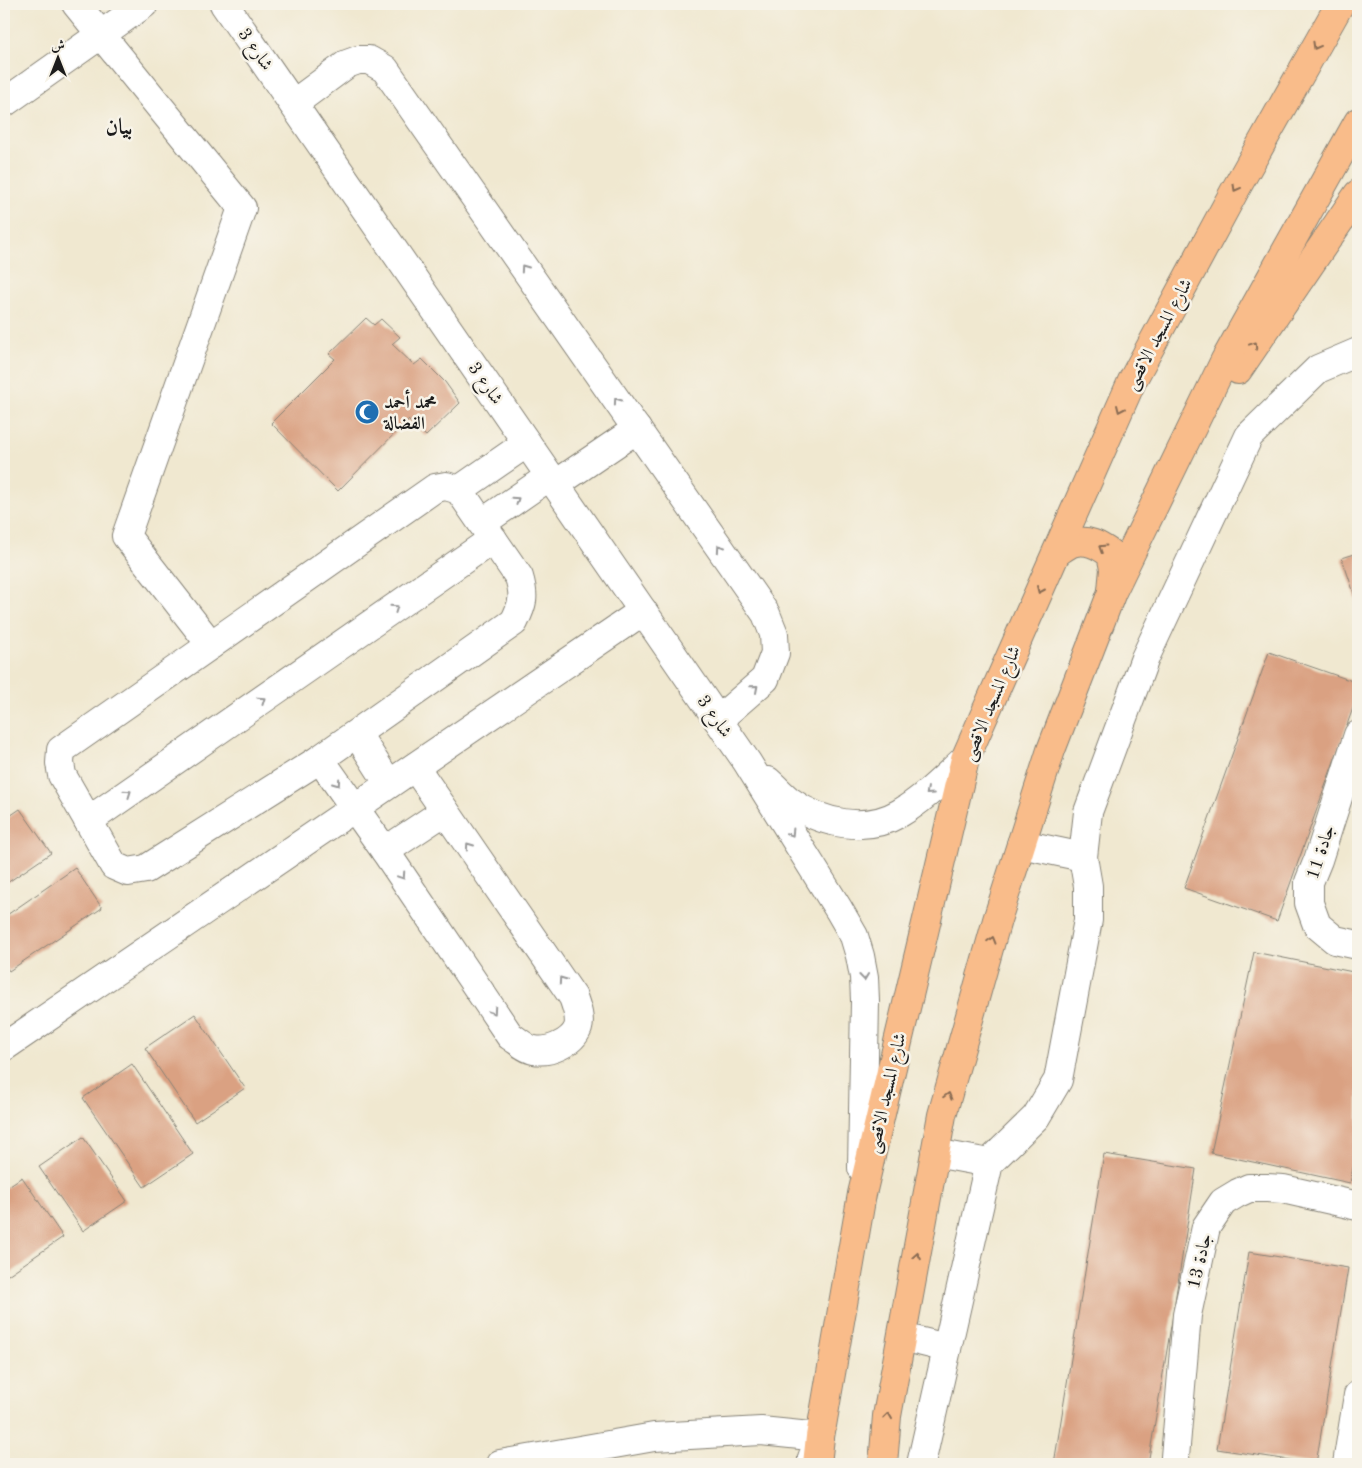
<svg xmlns="http://www.w3.org/2000/svg" width="1362" height="1468" viewBox="0 0 1362 1468" font-family="'Old Standard TT',Amiri,serif">
<style>
.building{fill:#daa182}
.lines{fill:none;stroke-linecap:round;stroke-linejoin:round}
.minor-casing{stroke:#868276;stroke-width:30}
.major-casing{stroke:#868276;stroke-width:30}
.minor{stroke:#fff;stroke-width:28}
.major{stroke:#f9bc8a;stroke-width:28}
.oneway{stroke:#8a6c53}
.oneway2{stroke:#999}
.labels{text-anchor:middle;stroke-width:5;stroke-linejoin:round;paint-order:stroke}
.street-label{font-size:18px;fill:#1c1c1c;stroke:#f7f3e8}
.poi-label{font-size:18px;font-weight:bold;fill:#1c1c1c;stroke:#f7f3e8;text-anchor:start}
.district-label{font-size:22px;font-weight:bold;fill:#1c1c1c;stroke:#f7f3e8}
</style>
<rect width="100%" height="100%" fill="#f7f3e8"/>
<filter id="ink" filterUnits="userSpaceOnUse"><feTurbulence type="fractalNoise" baseFrequency=".02" numOctaves="2"/><feDisplacementMap in="SourceGraphic" scale="10" xChannelSelector="R" yChannelSelector="G"/><feConvolveMatrix kernelMatrix="1 2 1 2 8 2 1 2 1" color-interpolation-filters="sRGB"/></filter>
<filter id="wash" filterUnits="userSpaceOnUse"><feTurbulence type="fractalNoise" baseFrequency=".0096" numOctaves="4" result="noise"/><feDisplacementMap in="SourceGraphic" scale="20" xChannelSelector="R" yChannelSelector="G"/><feGaussianBlur stdDeviation="1.12" result="paint"/><feColorMatrix in="noise" values="0 0 0 0 0 0 0 0 0 0 0 0 0 0 0 0 0 1.4 0 .05"/><feComposite in="paint" operator="in"/></filter>
<g filter="url(#wash)">
<rect width="100%" height="100%" fill="#f0e8d0"/>
<g id="blocks">
<g class="building">
<path d="M366 318 374 325 381 319 400 337 392 344 414 365 422 359 445 382 460 403 426 436 408 420 338 491 271 423 335 359 329 354Z"/>
<path d="M1358 553V605L1342 558Z"/>
<path d="M1269 652 1358 683V694L1277 921 1184 888Z"/>
<path d="M20 809 51 853 4 885V820Z"/>
<path d="M75 868 102 908 9 971 4 964V917Z"/>
<path d="M1254 952 1358 973V1144L1350 1183 1211 1153Z"/>
<path d="M195 1014 245 1088 195 1122 145 1048Z"/>
<path d="M132 1064 193 1154 144 1187 83 1098Z"/>
<path d="M83 1137 127 1201 83 1231 39 1167Z"/>
<path d="M1104 1154 1196 1169 1173 1314 1148 1464H1054Z"/>
<path d="M22 1177 63 1237 5 1277 4 1275V1189Z"/>
<path d="M1249 1252 1348 1268 1316 1464 1217 1449Z"/>
</g>
</g>
</g>
<g filter="url(#ink)">
<use href="#blocks" fill-opacity="0" stroke="#868276" stroke-width="1"/>
<g class="lines">
<defs>
<g id="minor">
<path d="M76 4 242 208 126 536 211 645"/>
<path d="M224 4 747 762 839 910 854 936 860 956 864 977 865 1001 862 1168"/>
<path d="M4 103 144 4"/>
<path d="M293 104 347 64 358 60H369L385 69 766 614 774 634 775 653 765 679 718 720"/>
<path d="M556 484 637 429"/>
<path d="M446 486 459 490 519 577C525 597 523 604 514 622L320 759 146 869 128 872 114 866 62 775 60 763 61 750 435 488Z"/>
<path d="M459 490 527 443"/>
<path d="M482 523 550 476"/>
<path d="M357 734 389 784"/>
<path d="M1358 735 1318 860 1309 882V903L1317 925 1335 940 1358 945"/>
<path d="M320 759 385 851 510 1036C517 1040 526 1049 534 1050 549 1053 572 1043 578 1028 581 1018 576 1006 573 997L415 767"/>
<path d="M768 781C776 788 783 796 791 802 822 824 866 833 900 813 924 799 944 778 965 759"/>
<path d="M88 821 493 539"/>
<path d="M1021 844 1083 857"/>
<path d="M385 851 445 811"/>
<path d="M4 1047 643 611"/>
<path d="M935 1153 989 1163"/>
<path d="M902 1337 947 1348"/>
<path d="M500 1464 654 1437 761 1431 820 1437 812 1458"/>
<path d="M921 1464 989 1163 1036 1117 1058 1080 1088 920V886L1083 857 1088 812 1145 658 1249 436 1318 369 1358 352"/>
<path d="M1176 1464 1175 1457 1187 1315 1206 1227 1223 1202 1238 1193 1249 1188H1267L1283 1189 1358 1206"/>
<path d="M1347 1464 1358 1395"/>
</g>
<g id="major">
<path d="M1238 370 1358 194"/>
<path d="M1057 552C1062 549 1067 545 1072 543 1087 538 1100 546 1111 554L1114 569 1112 590"/>
<path d="M817 1464 820 1437 862 1194 965 759 1132 381 1234 192 1340 4"/>
<path d="M883 1464 887 1416 942 1115 997 920 1051 750 1112 592 1225 360 1358 122"/>
</g>
</defs>
<use href="#minor" class="minor-casing"/>
<use href="#major" class="major-casing"/>
<use href="#minor" class="minor"/>
<use href="#major" class="major"/>
</g>
<defs><path id="oneway-chevron" d="M-2-3.5L2.5 0L-2 3.5" fill="none" stroke-width="1.6" stroke-linecap="round" stroke-linejoin="round" transform="scale(1.25)"/></defs>
<g class="oneway">
<use href="#oneway-chevron" transform="translate(1316 46) rotate(119)"/>
<use href="#oneway-chevron" transform="translate(1236 188) rotate(119)"/>
<use href="#oneway-chevron" transform="translate(1254 345) rotate(-56)"/>
<use href="#oneway-chevron" transform="translate(1120 409) rotate(114)"/>
<use href="#oneway-chevron" transform="translate(1102 548) rotate(-148)"/>
<use href="#oneway-chevron" transform="translate(1040 590) rotate(114)"/>
<use href="#oneway-chevron" transform="translate(992 940) rotate(-74)"/>
<use href="#oneway-chevron" transform="translate(948 1096) rotate(-74)"/>
<use href="#oneway-chevron" transform="translate(917 1256) rotate(-80)"/>
<use href="#oneway-chevron" transform="translate(888 1416) rotate(-82)"/>
</g>
<g class="oneway2">
<use href="#oneway-chevron" transform="translate(524 268) rotate(-125)"/>
<use href="#oneway-chevron" transform="translate(617 401) rotate(-125)"/>
<use href="#oneway-chevron" transform="translate(516 500) rotate(-35)"/>
<use href="#oneway-chevron" transform="translate(720 548) rotate(-125)"/>
<use href="#oneway-chevron" transform="translate(395 608) rotate(-35)"/>
<use href="#oneway-chevron" transform="translate(755 688) rotate(-41)"/>
<use href="#oneway-chevron" transform="translate(262 700) rotate(-35)"/>
<use href="#oneway-chevron" transform="translate(337 783) rotate(55)"/>
<use href="#oneway-chevron" transform="translate(929 792) rotate(138)"/>
<use href="#oneway-chevron" transform="translate(128 793) rotate(-35)"/>
<use href="#oneway-chevron" transform="translate(791 833) rotate(58)"/>
<use href="#oneway-chevron" transform="translate(469 846) rotate(-125)"/>
<use href="#oneway-chevron" transform="translate(402 876) rotate(56)"/>
<use href="#oneway-chevron" transform="translate(864 977) rotate(84)"/>
<use href="#oneway-chevron" transform="translate(562 980) rotate(-125)"/>
<use href="#oneway-chevron" transform="translate(493 1011) rotate(56)"/>
</g>
</g>
<defs>
<symbol id="mosque-disc" viewBox="-11 -11 22 22"><circle r="9.5" fill="#1f6fb2" stroke="#f7f3e8"/><path d="M3.5-4.9A6 6 0 1 0 3.5 4.9A5 5 0 1 1 3.5-4.9Z" fill="#fff"/></symbol>
</defs>
<g fill-rule="evenodd">
<use href="#mosque-disc" x="353" y="398" width="28" height="28"/>
</g>
<g class="labels">
<g class="street-label">
<text transform="translate(256 49) rotate(55)" y="6">شارع 3</text>
<text transform="translate(1158 334) rotate(-62)" y="6">شارع المسجد الاقصى</text>
<text transform="translate(486 383) rotate(55)" y="6">شارع 3</text>
<text transform="translate(991 703) rotate(-67)" y="6">شارع المسجد الاقصى</text>
<text transform="translate(715 716) rotate(55)" y="6">شارع 3</text>
<text transform="translate(1320 852) rotate(-72)" y="6">جادة 11</text>
<text transform="translate(886 1093) rotate(-77)" y="6">شارع المسجد الاقصى</text>
<text transform="translate(1199 1261) rotate(-77)" y="6">جادة 13</text>
</g>
<g class="poi-label">
<text x="384" y="408">محمد أحمد<tspan x="384" dy="21">الفضالة</tspan></text>
</g>
<g class="district-label">
<text x="119" y="134">بيان</text>
</g>
</g>
<rect width="1362" height="1468" fill="none" stroke="#f7f3e8" stroke-width="20"/>
<g transform="translate(58 58)" stroke="#f7f3e8" stroke-width="4" paint-order="stroke">
<path d="M0-4L9 19L0 12L-9 19Z" fill="#1c1c1c"/>
<text y="-8" font-size="14" font-weight="bold" text-anchor="middle" fill="#1c1c1c">ش</text>
</g>
</svg>
